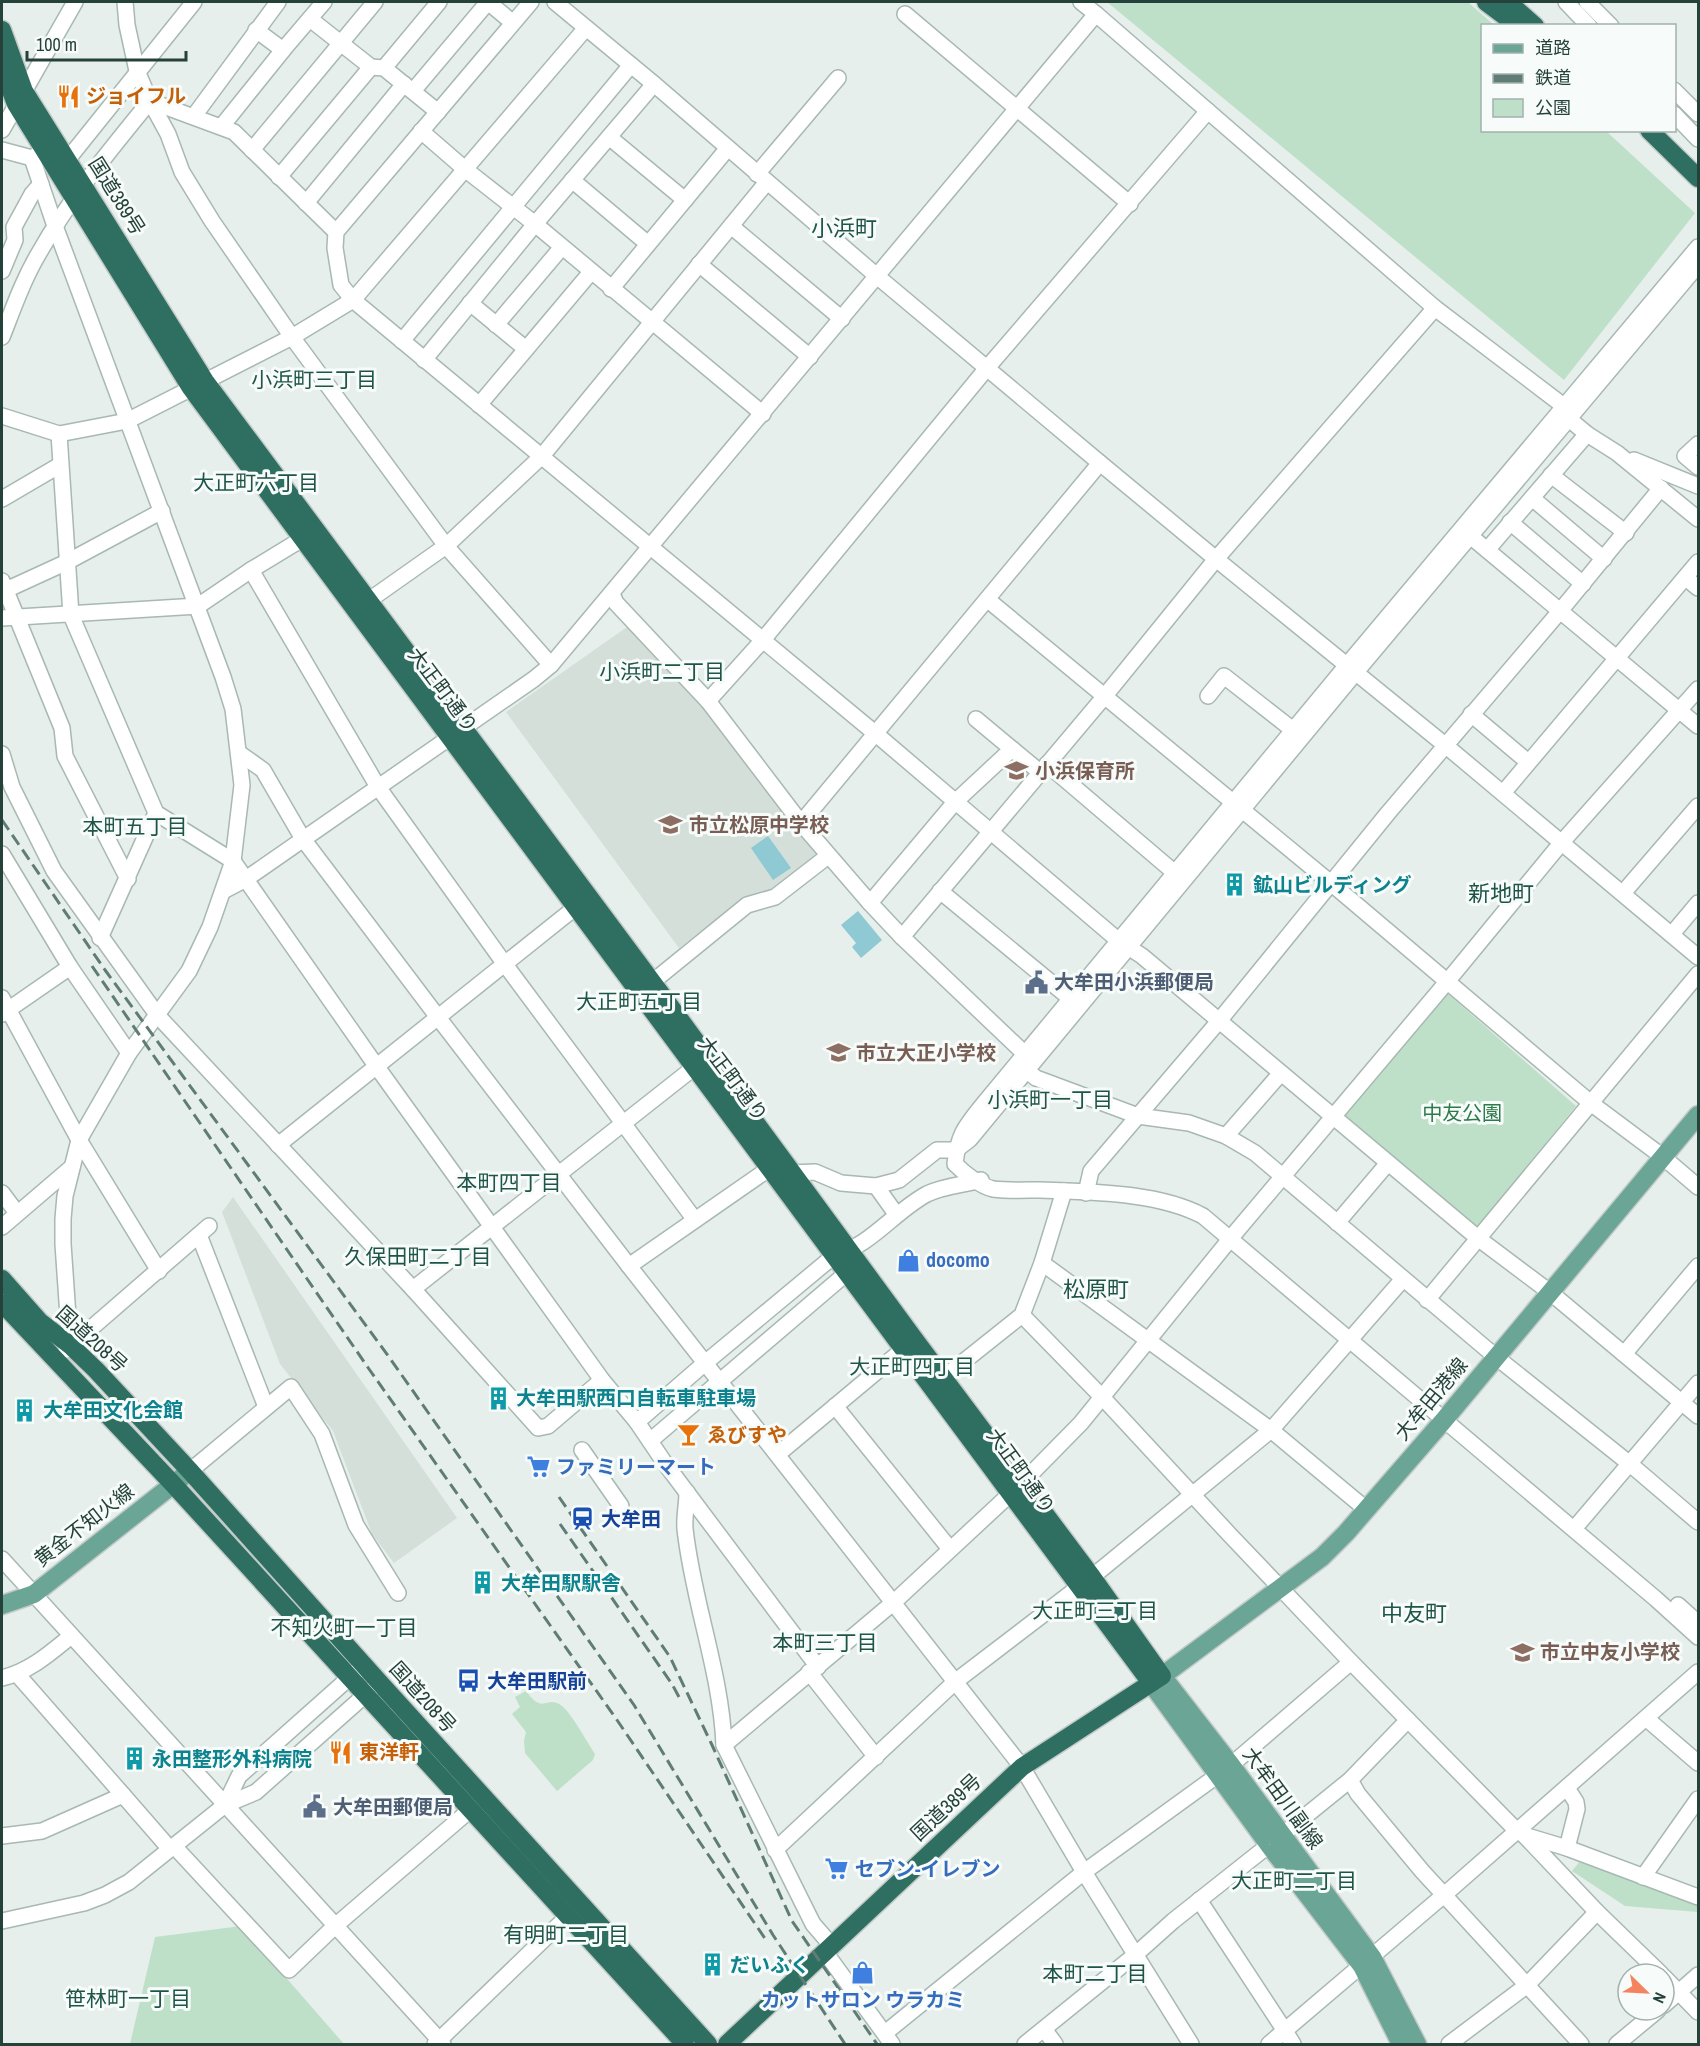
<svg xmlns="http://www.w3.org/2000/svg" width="1700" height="2046" viewBox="0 0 1700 2046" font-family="'Archivo Narrow','Noto Sans JP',sans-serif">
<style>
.built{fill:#d4dfda}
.green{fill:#bfe0c8}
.water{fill:#8ec9d4}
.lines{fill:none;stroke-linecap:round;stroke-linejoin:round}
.minor-casing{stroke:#a8b8b2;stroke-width:18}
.major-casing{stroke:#c2cac8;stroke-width:21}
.highway-casing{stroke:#c2cac8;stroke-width:21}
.minor{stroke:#fff;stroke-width:15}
.major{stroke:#6aa596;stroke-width:18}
.highway{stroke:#2f6f62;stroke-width:18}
.rail{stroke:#5f7d75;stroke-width:3;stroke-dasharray:12 6;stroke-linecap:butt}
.labels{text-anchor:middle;stroke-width:6;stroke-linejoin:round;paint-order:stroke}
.food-label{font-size:20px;font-weight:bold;fill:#c56008;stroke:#f7fbf9;text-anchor:start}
.street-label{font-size:20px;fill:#24423a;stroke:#f7fbf9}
.education-label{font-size:20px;font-weight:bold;fill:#785e54;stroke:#f7fbf9;text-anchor:start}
.culture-label{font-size:20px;font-weight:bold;fill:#0d838f;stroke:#f7fbf9;text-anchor:start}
.service-label{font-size:20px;font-weight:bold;fill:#4e5e75;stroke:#f7fbf9;text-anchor:start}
.park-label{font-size:20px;fill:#2d7a4b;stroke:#f7fbf9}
.shop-label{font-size:20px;font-weight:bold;fill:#366cbe;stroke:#f7fbf9;text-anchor:start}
.transit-label{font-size:20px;font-weight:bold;fill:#164399;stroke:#f7fbf9;text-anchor:start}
.neighbourhood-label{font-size:21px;fill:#1f5548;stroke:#f7fbf9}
.quarter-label{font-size:22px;fill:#1f5548;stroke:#f7fbf9}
</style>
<rect width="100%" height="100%" fill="#e6efeb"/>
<g class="built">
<path d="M627 627 705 708 819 854 772 889 743 898 679 948 506 712Z"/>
<path d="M233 1197 457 1518 394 1563 372 1534 333 1431 280 1364 222 1212Z"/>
</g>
<g class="green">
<path d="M1107 2H1468L1494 25 1482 26V130L1606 131 1695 213 1564 380Z"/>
<path d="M1447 993 1576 1106 1475 1231 1342 1116Z"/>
<path d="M526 1691C544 1716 546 1694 562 1706 572 1714 587 1742 595 1754L593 1760 557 1791 525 1753 524 1741 526 1732 512 1714 520 1707 515 1697Z"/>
<path d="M1581 1860 1698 1898V1912L1625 1906 1572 1871Z"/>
<path d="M241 1926 344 2044H130L155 1937Z"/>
</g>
<g class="water">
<path d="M768 836 791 868 773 880 751 848Z"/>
<path d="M858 911 882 940 861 958 852 947 856 943 841 925Z"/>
</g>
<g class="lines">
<defs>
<g id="minor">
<path d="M125 2 127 25 137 71 150 101 168 134 182 172 212 221 292 337 446 546 551 665"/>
<path d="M531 2 336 232 335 248 341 285 353 300 876 734 1119 941 1142 956 1479 1239 1551 1293 1698 1416"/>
<path d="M555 2 654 84 878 277 1100 463 1216 559 1445 745 1698 957"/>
<path d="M1081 2 1096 14"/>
<path d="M1566 2 1589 26"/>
<path d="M1587 2 1611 26"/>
<path d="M905 14 1130 204"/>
<path d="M310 19 371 67 384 68 438 112"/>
<path d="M256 30 283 50"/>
<path d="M384 68 439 2"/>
<path d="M1674 90 1698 114"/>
<path d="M413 91 488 2 512 22"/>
<path d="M150 101 234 132 336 232"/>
<path d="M1674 114 1698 139"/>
<path d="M194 116 278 2"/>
<path d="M222 126 283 50 324 2"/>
<path d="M2 130 75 2"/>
<path d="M421 131 466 170 535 224 763 414"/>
<path d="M609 137 685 200"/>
<path d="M2 150 32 158"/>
<path d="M44 150 32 158 55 226 223 677 233 709 242 785 233 861 210 927 189 971 129 1053 79 1140 65 1196 63 1219V1244L70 1345"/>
<path d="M252 150 375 2"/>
<path d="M68 159 194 2"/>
<path d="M757 174 838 78"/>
<path d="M279 177 371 67"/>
<path d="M572 180 648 244"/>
<path d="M306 203 404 84"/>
<path d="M731 226 842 319"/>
<path d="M1698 247 1347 665 981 1107C964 1128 958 1136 955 1164 964 1173 980 1186 993 1189 1008 1191 1025 1190 1040 1190 1091 1192 1158 1192 1203 1216L1656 1599 1698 1637"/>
<path d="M699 264 810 357"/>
<path d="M2 271 15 240 14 227 32 194 41 184"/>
<path d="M611 289 728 148"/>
<path d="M470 303 526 349"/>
<path d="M496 325 562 247"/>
<path d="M2 337C13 309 23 280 39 253 70 198 110 150 150 101"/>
<path d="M402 341 631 65"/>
<path d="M424 360 535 224 654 84"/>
<path d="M479 405 591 272"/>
<path d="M2 416 59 434 127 421 292 337 353 300 586 28"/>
<path d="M59 434 71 615 156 813 233 861 377 1067 602 1380 637 1422 664 1462 818 1667"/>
<path d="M1698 444 1685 456 1698 467"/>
<path d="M1634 460 1698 486"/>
<path d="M1551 475 1626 533"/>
<path d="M1532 498 1604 559"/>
<path d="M2 499 60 465"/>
<path d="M1510 522 1583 584"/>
<path d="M1463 530 1698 726"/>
<path d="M1487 550 1587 434"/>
<path d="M251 570 378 787 504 963 695 1220"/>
<path d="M1686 578 1698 588"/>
<path d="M2 581 62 728 65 756 128 879"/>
<path d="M6 590 67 562 162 511"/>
<path d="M612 594 616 603 708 701 801 823 870 903 902 937 1025 1054 1027 1071 1036 1078 1138 1116 1189 1123 1226 1136 1255 1153 1496 1357 1630 1464 1698 1522"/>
<path d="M988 600 1332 884 1592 1104 1663 1157 1698 1187"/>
<path d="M368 601 446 546 542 456 767 182"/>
<path d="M2 618 198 606 251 570 302 539"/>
<path d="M1208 696 1224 676 1293 730"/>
<path d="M708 701 762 641 987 368 1208 111"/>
<path d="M1471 714 1528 762"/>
<path d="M976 719 1041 773"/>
<path d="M239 753 263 770 303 839 437 1016 629 1266 1022 1767 1084 1872 1191 2044"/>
<path d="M2 754 12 787 54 871 158 1016 413 1289 538 1428 548 1426 602 1380"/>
<path d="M1047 764 1175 873"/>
<path d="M1503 793 1698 562"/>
<path d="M801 823 1100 463"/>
<path d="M2 854 70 967 129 1053"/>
<path d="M223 891 246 879 534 679 551 665 1096 14 1435 308 1565 407 1569 419 1587 434 1617 453 1698 519"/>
<path d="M940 891 1071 999"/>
<path d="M1623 893 1698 806"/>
<path d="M870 903 955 802 1012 749"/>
<path d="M1672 934 1698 903"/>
<path d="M902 937 1104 697 1216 559 1435 308"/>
<path d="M100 938 156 813"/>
<path d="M645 988 747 905 775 897 828 856"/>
<path d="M2 998 79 1140 159 1271"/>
<path d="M2 1014 70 967"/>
<path d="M1226 1136 1281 1073"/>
<path d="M278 1145 576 907"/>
<path d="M785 1177 791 1173 815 1172 841 1183 876 1186 899 1180 937 1150H956L970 1139 1356 672 1698 265"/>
<path d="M876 1186 896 1214"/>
<path d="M2 1193 17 1213"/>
<path d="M1086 1193 1091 1171 1219 1021 1388 813 1561 610 1661 488"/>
<path d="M1337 1223 1388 1163"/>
<path d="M2 1227 72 1167"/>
<path d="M199 1235 266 1407"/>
<path d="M1042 1263 1271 1430 1367 1510"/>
<path d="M629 1266 770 1168"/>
<path d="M413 1289 696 1066"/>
<path d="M1427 1300 1698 974"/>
<path d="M1022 1315 1103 1398 1229 1534 1351 1662 1516 1830 1524 1835 1567 1848 1698 1897"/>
<path d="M66 1350 209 1226"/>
<path d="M1624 1354 1698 1266"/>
<path d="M943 1378 1022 1315 1042 1263 1064 1191"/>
<path d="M835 1406 950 1549"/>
<path d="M637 1422 705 1363 835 1255C869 1247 895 1211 927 1194 943 1186 963 1185 981 1180"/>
<path d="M650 1441 848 1272 849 1263"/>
<path d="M582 1450 621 1506"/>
<path d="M778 1454 912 1342"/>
<path d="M190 1471 291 1387 322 1434 356 1525 398 1593"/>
<path d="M687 1492C687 1504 684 1517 685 1529 693 1602 721 1672 724 1745L813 1924 832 1946"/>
<path d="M1579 1523 1698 1383"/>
<path d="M2 1559 443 2044"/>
<path d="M1678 1605 1698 1623"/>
<path d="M809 1672 876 1757"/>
<path d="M17 1674 123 1795"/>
<path d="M2 1678C30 1671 49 1654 71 1636"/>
<path d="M1647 1719 1698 1763"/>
<path d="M724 1745 894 1602 1022 1483 1081 1423 1235 1233 1446 983 1562 842 1698 689"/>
<path d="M1231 1765 1351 1662"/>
<path d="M1350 1780 1358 1794 1422 1871 1581 2044"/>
<path d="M225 1805 239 1776 358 1670"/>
<path d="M1282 1835 1350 1780 1408 1720"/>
<path d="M1524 1835 1597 1912 1661 1974"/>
<path d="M2 1836 42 1831 123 1795 170 1849"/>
<path d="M174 1846 289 1970 335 1926 470 1810"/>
<path d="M1567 1848 1577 1809 1576 1802 1567 1788"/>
<path d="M775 1850 956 1681 1092 1577 1271 1430 1403 1279"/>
<path d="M1643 1877 1698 1799"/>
<path d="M1199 1900 1285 2031 1293 2044"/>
<path d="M2 1921 84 1903 105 1895 129 1882 225 1805 256 1792 373 1688"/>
<path d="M825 1952 892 2044"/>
<path d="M1664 1977 1698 2012"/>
<path d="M1664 2005 1698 1975"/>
<path d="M1044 2029 1055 2044"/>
<path d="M885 2033 1084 1872 1218 1775"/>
<path d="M435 2044 567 1917"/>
<path d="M1025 2044 1135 1955 1173 1921 1269 1845"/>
<path d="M1269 2044 1444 1895 1698 1672"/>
<path d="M1449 2044 1526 1986 1597 1912"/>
<path d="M1617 2044 1658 2010"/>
</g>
<g id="major">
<path d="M2 1605 34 1594 190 1471"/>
<path d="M1151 1683 1269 1845 1362 1966 1401 2044"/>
<path d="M1417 2044 1372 1957 1231 1765 1162 1676 1322 1557 1346 1533 1444 1420 1698 1115"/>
</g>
<g id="highway">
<path d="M1486 2 1518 26"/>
<path d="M1508 2 1535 26"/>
<path d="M2 30 24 91 205 381 653 983 915 1340 1092 1577 1162 1676 1022 1767 727 2044"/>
<path d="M2 67 16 104 191 388 1151 1683"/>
<path d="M1649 130 1698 178"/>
<path d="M2 1279 40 1322 70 1345 96 1370 190 1471 379 1682 708 2044"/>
<path d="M2 1303 173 1484 685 2044"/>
</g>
</defs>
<use href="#minor" class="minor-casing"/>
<use href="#major" class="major-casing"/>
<use href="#highway" class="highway-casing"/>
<use href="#minor" class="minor"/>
<use href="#major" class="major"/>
<use href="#highway" class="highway"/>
<g class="rail">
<path d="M2 820 105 970 389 1357 634 1705 773 1935 845 2044"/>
<path d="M92 966 369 1369 617 1720 766 1940"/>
<path d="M559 1497 670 1657 712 1745 792 1921 877 2044"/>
<path d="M560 1524 672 1684 679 1697"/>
</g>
</g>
<defs>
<symbol id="restaurant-bare" viewBox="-9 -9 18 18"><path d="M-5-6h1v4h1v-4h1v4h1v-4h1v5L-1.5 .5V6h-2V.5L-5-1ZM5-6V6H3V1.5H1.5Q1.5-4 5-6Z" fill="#e8710a" stroke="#f7fbf9" stroke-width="2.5" paint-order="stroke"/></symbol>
<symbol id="school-bare" viewBox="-9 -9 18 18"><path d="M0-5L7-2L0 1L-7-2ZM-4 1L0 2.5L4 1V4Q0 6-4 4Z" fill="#8d6e63" stroke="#f7fbf9" stroke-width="2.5" paint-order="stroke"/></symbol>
<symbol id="building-bare" viewBox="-9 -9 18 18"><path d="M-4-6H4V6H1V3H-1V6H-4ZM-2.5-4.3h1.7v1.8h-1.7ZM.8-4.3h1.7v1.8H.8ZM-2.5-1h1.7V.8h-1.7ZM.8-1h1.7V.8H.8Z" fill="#0f9aa8" stroke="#f7fbf9" stroke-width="2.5" paint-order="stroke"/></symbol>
<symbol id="civic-bare" viewBox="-9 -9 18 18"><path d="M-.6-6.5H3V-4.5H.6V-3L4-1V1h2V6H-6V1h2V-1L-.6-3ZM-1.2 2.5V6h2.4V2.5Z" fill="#5c6f8a" stroke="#f7fbf9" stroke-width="2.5" paint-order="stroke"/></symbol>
<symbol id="shop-bare" viewBox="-9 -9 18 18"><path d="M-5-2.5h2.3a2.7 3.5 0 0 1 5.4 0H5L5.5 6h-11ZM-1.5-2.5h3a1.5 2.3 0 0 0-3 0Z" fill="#3f7fe0" stroke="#f7fbf9" stroke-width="2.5" paint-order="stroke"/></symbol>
<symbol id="bar-bare" viewBox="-9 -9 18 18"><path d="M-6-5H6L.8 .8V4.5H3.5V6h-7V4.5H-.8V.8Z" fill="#e8710a" stroke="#f7fbf9" stroke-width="2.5" paint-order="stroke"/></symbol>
<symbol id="supermarket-bare" viewBox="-9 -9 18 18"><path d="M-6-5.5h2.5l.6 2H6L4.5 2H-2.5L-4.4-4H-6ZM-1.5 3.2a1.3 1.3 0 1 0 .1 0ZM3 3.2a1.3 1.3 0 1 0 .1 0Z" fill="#3f7fe0" stroke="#f7fbf9" stroke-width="2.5" paint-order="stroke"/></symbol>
<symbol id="station-bare" viewBox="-9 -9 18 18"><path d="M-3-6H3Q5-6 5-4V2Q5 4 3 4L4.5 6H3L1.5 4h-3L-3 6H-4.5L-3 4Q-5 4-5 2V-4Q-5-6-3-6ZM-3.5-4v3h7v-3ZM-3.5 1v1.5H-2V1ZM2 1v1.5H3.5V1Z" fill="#1a4fb4" stroke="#f7fbf9" stroke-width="2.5" paint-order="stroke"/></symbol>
<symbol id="bus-bare" viewBox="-9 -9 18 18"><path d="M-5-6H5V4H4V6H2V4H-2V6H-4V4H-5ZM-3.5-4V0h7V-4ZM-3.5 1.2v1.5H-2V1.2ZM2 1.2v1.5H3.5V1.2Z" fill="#1a4fb4" stroke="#f7fbf9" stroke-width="2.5" paint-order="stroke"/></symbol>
</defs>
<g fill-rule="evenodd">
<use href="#restaurant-bare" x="52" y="80" width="33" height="33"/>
<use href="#school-bare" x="1000" y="754" width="33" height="33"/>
<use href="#school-bare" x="654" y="808" width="33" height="33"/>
<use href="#building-bare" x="1218" y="868" width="33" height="33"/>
<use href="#civic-bare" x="1020" y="966" width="33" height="33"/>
<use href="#school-bare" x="822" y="1036" width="33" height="33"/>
<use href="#shop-bare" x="892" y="1244" width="33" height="33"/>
<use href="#building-bare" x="482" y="1382" width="33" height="33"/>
<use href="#building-bare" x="8" y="1394" width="33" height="33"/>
<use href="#bar-bare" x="672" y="1418" width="33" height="33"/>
<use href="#supermarket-bare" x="522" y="1450" width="33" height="33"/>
<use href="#station-bare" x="566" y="1502" width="33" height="33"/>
<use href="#building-bare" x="466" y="1566" width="33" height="33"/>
<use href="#school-bare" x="1506" y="1636" width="33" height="33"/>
<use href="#bus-bare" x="452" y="1664" width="33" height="33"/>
<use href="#restaurant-bare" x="324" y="1736" width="33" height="33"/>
<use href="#building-bare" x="118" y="1742" width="33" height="33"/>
<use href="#civic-bare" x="298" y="1790" width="33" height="33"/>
<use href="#supermarket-bare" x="820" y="1852" width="33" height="33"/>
<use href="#building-bare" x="696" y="1948" width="33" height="33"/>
<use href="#shop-bare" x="846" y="1956" width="33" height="33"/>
</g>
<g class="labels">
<g class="food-label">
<text x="86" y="103">ジョイフル</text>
<text x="707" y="1442">ゑびすや</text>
<text x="359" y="1759">東洋軒</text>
</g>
<g class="street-label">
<text transform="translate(117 196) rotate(58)" y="7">国道389号</text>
<text transform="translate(443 690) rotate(53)" y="7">大正町通り</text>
<text transform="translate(733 1079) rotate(53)" y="7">大正町通り</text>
<text transform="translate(92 1339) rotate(42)" y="7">国道208号</text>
<text transform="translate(1431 1399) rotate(-50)" y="7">大牟田港線</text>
<text transform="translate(1021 1471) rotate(54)" y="7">大正町通り</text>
<text transform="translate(84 1525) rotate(-38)" y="7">黄金不知火線</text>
<text transform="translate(423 1697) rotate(48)" y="7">国道208号</text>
<text transform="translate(1283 1798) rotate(54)" y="7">大牟田川副線</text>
<text transform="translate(946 1807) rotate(-43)" y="7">国道389号</text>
</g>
<g class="education-label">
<text x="1035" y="778">小浜保育所</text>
<text x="689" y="832">市立松原中学校</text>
<text x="856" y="1060">市立大正小学校</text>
<text x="1540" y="1659">市立中友小学校</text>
</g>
<g class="culture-label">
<text x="1253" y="892">鉱山ビルディング</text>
<text x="516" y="1405">大牟田駅西口自転車駐車場</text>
<text x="43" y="1417">大牟田文化会館</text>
<text x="501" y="1590">大牟田駅駅舎</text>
<text x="152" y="1766">永田整形外科病院</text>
<text x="730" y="1972">だいふく</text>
</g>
<g class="service-label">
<text x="1054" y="989">大牟田小浜郵便局</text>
<text x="333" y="1814">大牟田郵便局</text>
</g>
<g class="park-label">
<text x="1462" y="1120">中友公園</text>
</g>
<g class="shop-label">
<text x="926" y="1267">docomo</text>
<text x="556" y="1474">ファミリーマート</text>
<text x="855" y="1876">セブン-イレブン</text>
<text x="863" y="2007" text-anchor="middle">カットサロン ウラカミ</text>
</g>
<g class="transit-label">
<text x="601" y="1526">大牟田</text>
<text x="487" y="1688">大牟田駅前</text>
</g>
<g class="neighbourhood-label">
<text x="314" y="387">小浜町三丁目</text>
<text x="256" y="490">大正町六丁目</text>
<text x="662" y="679">小浜町二丁目</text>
<text x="135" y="834">本町五丁目</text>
<text x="639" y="1009">大正町五丁目</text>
<text x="1050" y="1107">小浜町一丁目</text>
<text x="509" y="1190">本町四丁目</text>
<text x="418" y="1264">久保田町二丁目</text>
<text x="912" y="1374">大正町四丁目</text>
<text x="1095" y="1618">大正町三丁目</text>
<text x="344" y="1635">不知火町一丁目</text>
<text x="825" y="1650">本町三丁目</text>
<text x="1294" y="1888">大正町二丁目</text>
<text x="566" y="1942">有明町二丁目</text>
<text x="1095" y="1981">本町二丁目</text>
<text x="128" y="2006">笹林町一丁目</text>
</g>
<g class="quarter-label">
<text x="844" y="236">小浜町</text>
<text x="1501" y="901">新地町</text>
<text x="1096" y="1297">松原町</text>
<text x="1414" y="1621">中友町</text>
</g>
</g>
<rect width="1700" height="2046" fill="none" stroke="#24423a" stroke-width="6"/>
<rect x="1481" y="24" width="195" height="108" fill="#f7fbf9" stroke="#a3b1ad" stroke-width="1.5"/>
<rect x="1493" y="44" width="30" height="9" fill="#6aa596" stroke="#a3b1ad" stroke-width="1.5"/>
<text x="1535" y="54" font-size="18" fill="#24423a">道路</text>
<rect x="1493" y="74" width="30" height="9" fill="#5f7d75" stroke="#a3b1ad" stroke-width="1.5"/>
<text x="1535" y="84" font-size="18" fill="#24423a">鉄道</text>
<rect x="1493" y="99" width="30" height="18" fill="#bfe0c8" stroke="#a3b1ad" stroke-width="1.5"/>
<text x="1535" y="114" font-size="18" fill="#24423a">公園</text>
<g transform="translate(1646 1992) rotate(114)"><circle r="28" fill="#f7fbf9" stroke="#a3b1ad" stroke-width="1.5"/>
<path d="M0-4.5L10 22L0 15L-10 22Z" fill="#f4845f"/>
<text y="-9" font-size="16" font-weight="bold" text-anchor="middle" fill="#24423a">N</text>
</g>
<path d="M27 51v9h159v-9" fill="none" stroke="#24423a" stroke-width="3"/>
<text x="36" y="51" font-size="18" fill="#24423a" stroke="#f7fbf9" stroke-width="4.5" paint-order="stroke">100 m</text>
</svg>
